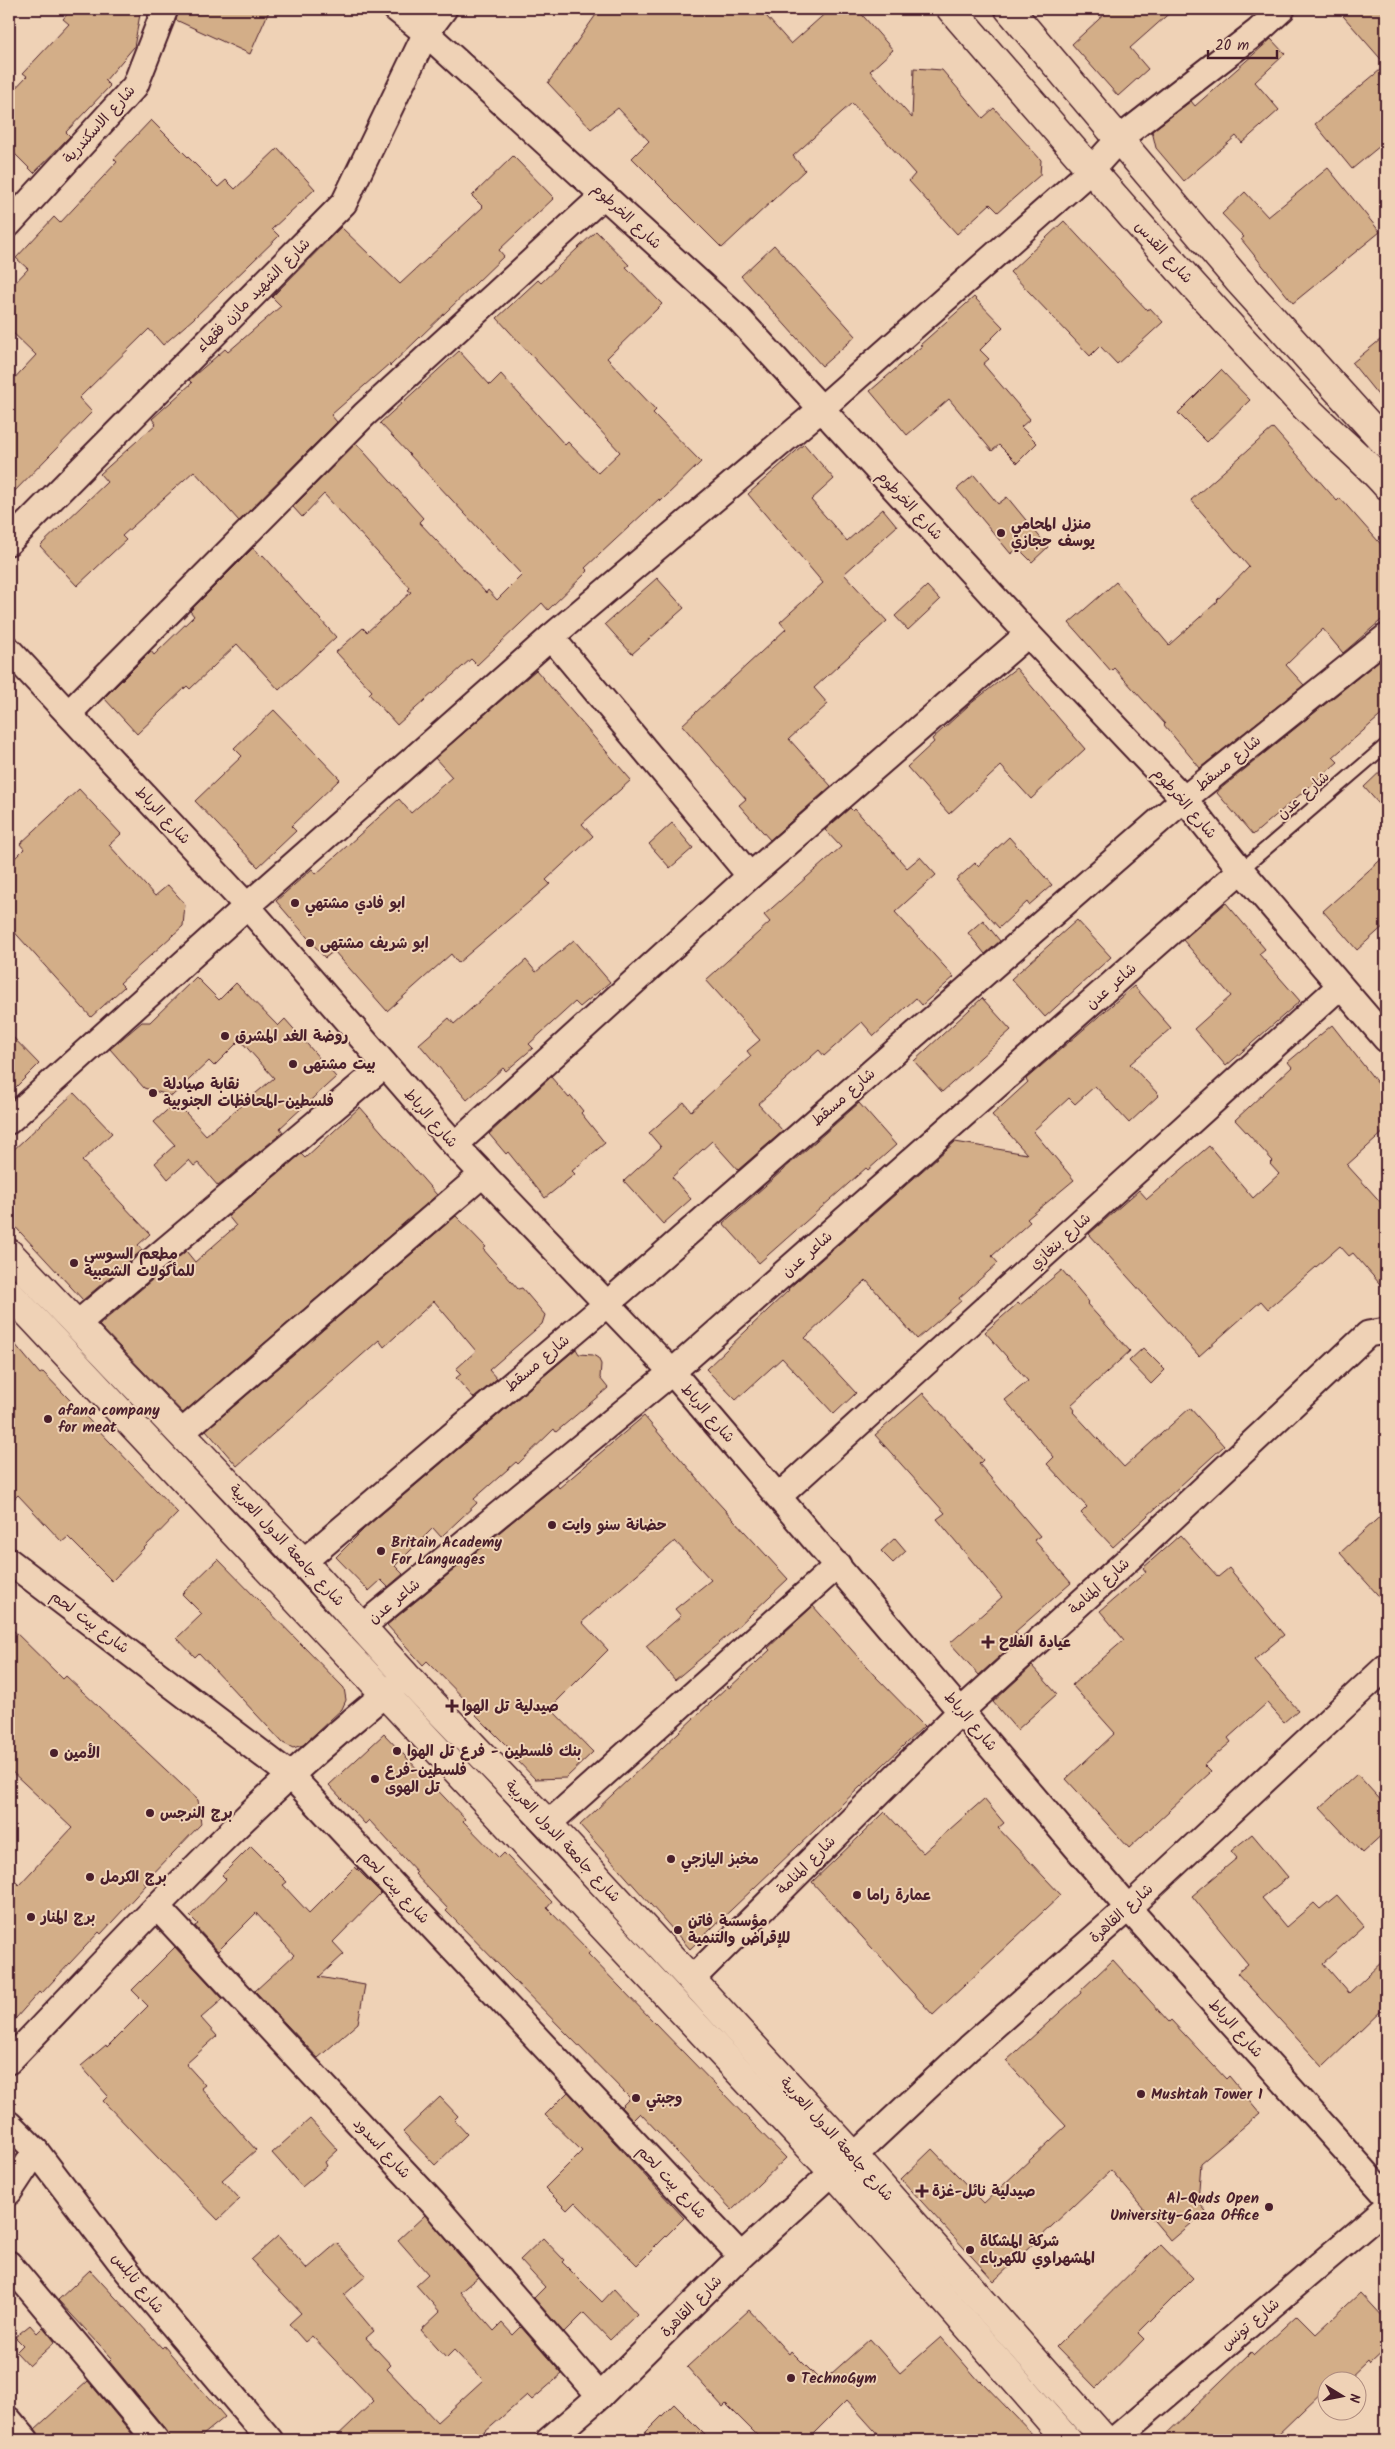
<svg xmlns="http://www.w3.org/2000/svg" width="1395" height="2449" viewBox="0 0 1395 2449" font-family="Kalam,'Playpen Sans Arabic',sans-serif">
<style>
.building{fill:#d3ae88;stroke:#4a1f2b}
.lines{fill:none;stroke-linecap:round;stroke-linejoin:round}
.service-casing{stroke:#4a1f2b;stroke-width:16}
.minor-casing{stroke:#4a1f2b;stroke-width:29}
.secondary-casing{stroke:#4a1f2b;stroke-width:31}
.service{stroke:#efd2b6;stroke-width:12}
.minor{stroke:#efd2b6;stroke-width:25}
.secondary{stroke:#efd2b6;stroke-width:28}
.poi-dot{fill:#4a1f2b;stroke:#efd2b6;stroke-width:2}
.labels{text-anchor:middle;stroke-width:4;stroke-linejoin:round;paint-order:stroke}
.street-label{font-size:15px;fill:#4a1f2b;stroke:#efd2b6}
.poi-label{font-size:15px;font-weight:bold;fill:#4a1f2b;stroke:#efd2b6;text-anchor:start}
</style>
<rect width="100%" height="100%" fill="#efd2b6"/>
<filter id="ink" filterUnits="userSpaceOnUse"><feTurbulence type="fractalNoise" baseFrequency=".02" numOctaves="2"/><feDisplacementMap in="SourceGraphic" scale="10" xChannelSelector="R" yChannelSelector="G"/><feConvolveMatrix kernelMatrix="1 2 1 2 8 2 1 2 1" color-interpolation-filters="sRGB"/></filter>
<g filter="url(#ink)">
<g class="building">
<path d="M72 9H141L134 47 105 81 110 86 66 132 70 136 34 173 9 148V95L27 76 23 73 69 24 63 19Z"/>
<path d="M179 9H270L250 54 176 20Z"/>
<path d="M600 9H760L791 44 830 9H857L893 50 870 71 912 118 914 68 942 70 983 118 994 108 1041 160 1040 175 998 212 990 204 957 234 909 181 915 174 852 103 793 156 805 170 722 248 632 158 649 141 618 108 591 129 548 83Z"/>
<path d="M1110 9H1174L1130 48 1148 69 1118 96 1072 44Z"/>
<path d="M1337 9H1386V141L1352 169 1315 124 1386 65Z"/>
<path d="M1271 39 1285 54 1255 82 1279 110 1242 143 1236 136 1184 181 1156 148 1152 131 1191 101 1195 106Z"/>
<path d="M151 120 218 187 226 180 235 189 278 148 315 189 272 229 279 236 193 319 163 345 149 329 79 398 92 412 9 497V384L36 355 9 329V289L28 269 16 258 54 217 60 223 117 162 114 159Z"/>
<path d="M513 156 554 198 499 250 504 256 390 366 389 364 331 415 337 422 239 521 194 471 122 536 126 540 77 586 40 546 107 482 100 474 156 424 152 419 192 383 189 380 225 349 228 352 281 306 272 297 341 227 400 284 483 207 472 196Z"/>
<path d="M1328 168 1380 232 1293 303 1241 239 1244 237 1222 214 1245 192 1268 217Z"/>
<path d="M1064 221 1147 310 1150 308 1163 322 1117 364 1100 346 1090 356 1010 272Z"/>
<path d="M596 231 629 265 626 267 662 304 607 358 656 410 653 413 701 462 661 501 659 499 585 568 588 571 548 610 542 603 477 665 471 659 397 725 369 694 372 691 336 652 363 628 367 632 411 592 408 590 410 588 324 494 302 517 293 507 356 443 423 518 419 522 486 593 488 590 497 600 522 575 380 423 459 351 490 385 501 374 565 445 568 442 598 473 620 452 497 318 538 280 541 283Z"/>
<path d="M774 245 856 336 822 366 741 276Z"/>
<path d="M974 297 1003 327 980 350 989 359 983 364 1030 419 1021 427 1037 443 1017 463 999 445 992 451 949 399 907 435 870 391 922 346 920 345Z"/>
<path d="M1386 335V405L1352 363Z"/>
<path d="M1221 370 1250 400 1207 442 1178 413Z"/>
<path d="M1273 428 1337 501 1340 498 1386 550V616L1343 653 1323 629 1286 665 1304 685 1200 768 1164 725 1165 724 1114 668 1111 671 1069 623 1116 582 1169 645 1218 601 1217 600 1249 567 1191 500Z"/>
<path d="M804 444 834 479 811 500 847 541 883 509 897 526 844 574 887 621 814 688 828 704 789 739 831 786 770 840 739 805 746 799 682 725 786 629 780 622 823 583 748 494Z"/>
<path d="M974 475 998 504 1007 497 1048 547 1032 562 1018 548 1011 554 957 489Z"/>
<path d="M253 548 261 557 263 555 336 637 279 690 237 644 190 689 187 686 137 734 104 698 151 651 154 655 194 616 190 611Z"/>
<path d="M657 578 684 608 632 654 605 624Z"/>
<path d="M927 586 940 600 908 630 895 616Z"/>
<path d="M1386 655V711L1333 757 1338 762 1253 835 1217 793 1219 790Z"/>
<path d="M1016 668 1085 749 1031 799 1001 766 949 814 907 767 934 742 932 739 969 705Z"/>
<path d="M536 670 631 780 582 824 593 836 546 880 550 884 458 963 451 954 387 1011 334 951 325 958 276 901 312 869 316 874 399 799 411 813 452 777 435 758Z"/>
<path d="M274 710 340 779 291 826 296 831 258 867 195 801 242 756 234 748Z"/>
<path d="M1386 766V812L1364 787Z"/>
<path d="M79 789 121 834 109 845 155 896 168 885 185 904 183 926 120 983 124 987 91 1017 9 926V864L24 849 20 844Z"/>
<path d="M850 808 853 811 855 809 907 868 920 857 936 875 895 912 954 977 922 1005 916 998 874 1036 862 1022 824 1056 819 1050 758 1104 783 1131 738 1170 712 1141 672 1177 691 1199 663 1224 624 1181 661 1147 649 1133 684 1102 691 1111 751 1056 747 1051 760 1040 706 980 770 922 764 915 841 847 825 830Z"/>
<path d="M672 823 693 848 670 868 649 844Z"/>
<path d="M1009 837 1052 885 1029 905 1027 902 999 928 956 880 975 863 978 866Z"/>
<path d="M1386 855V924L1357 950 1323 911Z"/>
<path d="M1226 903 1265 949 1259 954 1300 1001 1226 1066 1194 1029 1231 996 1183 940Z"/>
<path d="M983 920 1000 941 985 954 968 933Z"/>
<path d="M1077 920 1111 957 1045 1017 1011 979Z"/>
<path d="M574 940 610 982 580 1007 575 1002 529 1044 533 1048 506 1071 503 1068 467 1100 419 1044 449 1018 454 1024 526 960 536 972Z"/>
<path d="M196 977 219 1000 236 983 278 1026 285 1019 336 1077 280 1128 283 1132 218 1186 198 1163 194 1166 189 1160 168 1179 155 1163 175 1145 154 1122 176 1102 206 1135 274 1078 240 1040 214 1066 209 1061 172 1096 144 1088 110 1049 142 1022H150Z"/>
<path d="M1134 986 1171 1028 1130 1064 1159 1095 1129 1123 1095 1086 1075 1104 1069 1098 1033 1131 1074 1180 1027 1219 1030 1222 992 1256 998 1263 959 1298 961 1301 917 1339 866 1280 805 1338 856 1393 834 1414 782 1358 736 1400 706 1369 789 1290 788 1289 955 1142 1027 1154 992 1115 1028 1082 1026 1079Z"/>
<path d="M982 998 1011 1030 942 1092 914 1061Z"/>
<path d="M1332 1025 1386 1094V1130L1347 1165 1386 1208V1291L1353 1253 1349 1256 1340 1246 1268 1309 1261 1301 1199 1356 1089 1234 1139 1190 1147 1199 1209 1146 1253 1198 1279 1174 1270 1164 1273 1161 1235 1120 1292 1067 1288 1062Z"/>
<path d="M9 1033 39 1064 9 1094Z"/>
<path d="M551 1077 569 1098 571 1096 583 1111 581 1113 605 1143 572 1171 575 1174 545 1198 508 1152 506 1154 489 1134Z"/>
<path d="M74 1093 112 1133 82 1161 150 1234 138 1245 142 1250 83 1300 9 1220V1154Z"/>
<path d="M859 1103 896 1145 868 1170 866 1168 759 1263 723 1223Z"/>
<path d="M360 1107 437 1195 183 1413 99 1325 186 1251 195 1262 236 1226 228 1216 301 1154 305 1158Z"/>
<path d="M456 1216 486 1247 483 1249 518 1289 522 1288 545 1315 542 1324 489 1370 497 1379 474 1398 456 1378 461 1374 456 1369 476 1351 434 1301 384 1347 379 1340 237 1466 206 1430Z"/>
<path d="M1062 1270 1089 1302 1087 1304 1130 1351 1071 1405 1075 1410 1073 1412 1124 1467 1190 1408 1224 1446 1113 1547 1081 1513 1087 1507 1047 1464 1054 1457 1005 1400 1028 1381 985 1332 1018 1303 1020 1305Z"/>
<path d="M9 1337 40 1374 43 1372 178 1513 112 1581 68 1537 62 1542 18 1495 9 1504Z"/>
<path d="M1143 1348 1165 1370 1151 1384 1129 1361Z"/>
<path d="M576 1349 579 1354 593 1355 598 1358 601 1364 600 1378 608 1388 556 1432 554 1429 518 1464 516 1462 474 1499 477 1503 441 1537 433 1528 395 1566 403 1574 388 1587 381 1580 369 1591 336 1557 364 1529Z"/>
<path d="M923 1393 983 1460 979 1464 1040 1536 1034 1540 1071 1583 1015 1632 1020 1638 979 1675 950 1643 1002 1597 937 1519 945 1513 875 1435Z"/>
<path d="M644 1416 713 1497 788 1579 732 1632 675 1680 646 1646 681 1616 675 1609 711 1580 675 1541 582 1622 608 1650 550 1708 593 1752 566 1778 535 1779 516 1759 518 1757 476 1715 478 1713 427 1661 423 1665 387 1625 557 1485 559 1488Z"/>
<path d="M1386 1511V1604L1340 1553Z"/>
<path d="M1180 1535 1218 1577 1229 1568 1284 1635 1254 1660 1298 1710 1284 1722 1267 1703 1228 1738 1231 1742 1204 1765 1211 1772 1129 1848 1066 1779 1115 1733 1072 1685 1124 1640 1100 1611 1146 1572 1143 1568Z"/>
<path d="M895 1538 906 1551 893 1563 881 1551Z"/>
<path d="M218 1559 344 1688 346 1700 342 1709 303 1745 293 1748 283 1743 199 1653 195 1657 177 1638 202 1614 182 1594Z"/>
<path d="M813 1606 874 1675 924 1726 690 1949 580 1825 728 1686 729 1688 770 1650 768 1648Z"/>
<path d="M9 1626 63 1679 66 1676 198 1800 201 1824 144 1883 146 1885 101 1934 99 1932 41 1994 39 1992 9 2026V1875L19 1885 72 1828 9 1769Z"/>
<path d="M1032 1666 1057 1694 1017 1730 993 1702Z"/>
<path d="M384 1734 465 1819 463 1821 499 1858 504 1853 552 1902 547 1908 590 1952 588 1954 786 2158 732 2210 640 2113 633 2120 621 2107 630 2098 446 1911 448 1909 415 1874 417 1872 369 1820 365 1824 329 1785Z"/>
<path d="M1357 1774 1386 1806V1831L1362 1853 1320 1808Z"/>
<path d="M984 1799 1004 1823 998 1828 1061 1895 933 2015 812 1882 885 1812 923 1853Z"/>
<path d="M1252 1834 1288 1877 1262 1898 1286 1927 1314 1903 1320 1909 1337 1895 1364 1926 1323 1963 1349 1993 1386 1958V2006L1323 2067 1237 1973 1248 1964 1192 1896 1237 1858 1231 1851Z"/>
<path d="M251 1846 287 1882 283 1885 309 1913 355 1867 381 1893 333 1942 344 1954 319 1977 365 1985 358 2023 318 2058 255 1991 294 1955 256 1913 218 1951 195 1926 198 1924 190 1916 226 1879 222 1875Z"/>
<path d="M175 1947 223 1999 201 2018 217 2036 186 2064 205 2085 201 2088 256 2150 222 2180 240 2199 218 2220 103 2101 108 2096 81 2066 106 2045 107 2047 148 2006 132 1990Z"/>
<path d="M1113 1960 1169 2022 1171 2020 1226 2079 1229 2076 1260 2113 1201 2163 1198 2202 1206 2211 1171 2241 1111 2170 994 2281 901 2179 932 2149 984 2203 1066 2126 1006 2061 1081 1993 1080 1991Z"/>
<path d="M568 2092 684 2218 637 2265 575 2202 567 2210 545 2188 582 2151 545 2115Z"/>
<path d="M440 2097 458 2116 454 2120 467 2134 435 2165 403 2132Z"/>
<path d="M310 2119 338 2150 325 2162 327 2166 302 2187 272 2153Z"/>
<path d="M425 2215 478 2277 460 2292 494 2331 502 2323 513 2335 521 2327 562 2374 532 2400 527 2395 476 2440H333L374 2401 312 2336 305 2342 289 2324 301 2313 251 2260 278 2236 307 2269 337 2243 366 2276 344 2295 374 2331 366 2338 391 2365 387 2369 437 2422 483 2380 454 2350 446 2358 421 2330 440 2312 416 2285 428 2274 398 2240Z"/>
<path d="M543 2238 564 2260 562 2262 602 2302 614 2289 637 2314 610 2340 584 2313 564 2333 534 2298 545 2287 520 2260Z"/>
<path d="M1160 2244 1193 2278 1138 2333 1144 2339 1096 2388 1056 2347Z"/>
<path d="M90 2270 162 2348 164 2346 225 2417 197 2440H170L167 2431 109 2361 112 2358 58 2300Z"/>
<path d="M1360 2293 1386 2321V2348L1369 2364 1367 2361 1345 2382H1328V2386L1272 2440H1160L1251 2352 1254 2355 1297 2315 1316 2334Z"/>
<path d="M749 2310 789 2354 791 2351 822 2382 870 2339 900 2373 941 2337 980 2382 981 2381 1038 2440H883L847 2400 807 2440H762L726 2404 723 2407 687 2367Z"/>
<path d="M30 2325 37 2333 43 2327 55 2342 29 2366 16 2352 23 2345 15 2337Z"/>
<path d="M88 2381 137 2440H40L35 2429Z"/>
<path d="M674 2404 710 2440H638Z"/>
</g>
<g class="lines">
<defs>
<path id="service" d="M1241 870 1386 745"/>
<g id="minor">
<path d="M396 9 426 33 739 319 1028 634 1184 799 1241 870 1386 1039"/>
<path d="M9 224 135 86 165 9"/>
<path d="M9 542 344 203 426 33 444 9"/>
<path d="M551 637 750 876"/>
<path d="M9 650 247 906 455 1145 672 1372 1128 1908 1386 2195"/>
<path d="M69 713 364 415 604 195"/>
<path d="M9 1121 247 906 551 637 821 409 1091 170 1119 139 1258 31 1282 9"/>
<path d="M455 1145 750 876 1028 634"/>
<path d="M77 1324 385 1065"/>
<path d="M181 1433 483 1174"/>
<path d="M779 1496 1340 986"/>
<path d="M9 1561 290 1775 741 2256"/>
<path d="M303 1562 608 1303 1184 799 1386 637"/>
<path d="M363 1626 672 1372 1241 870"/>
<path d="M548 1824 838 1565"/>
<path d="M157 1907 433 2203 600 2396"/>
<path d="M691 1980 962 1710 1132 1556 1368 1334 1386 1331"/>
<path d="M9 2061C134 1931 257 1794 400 1682"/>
<path d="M9 2124 36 2151 128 2272 270 2440"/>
<path d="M854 2156 969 2048 1128 1908 1386 1667"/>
<path d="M9 2192 36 2151"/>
<path d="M9 2264 156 2440"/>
<path d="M9 2420 26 2440"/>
<path d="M549 2440 600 2396 741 2256 833 2172"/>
<path d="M1114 2440 1386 2208"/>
</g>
<g id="secondary">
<path d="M951 9C1063 138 1175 268 1292 393 1321 426 1357 452 1386 485"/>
<path d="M1009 9 1237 279 1386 444"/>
<path d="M9 1253 303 1562 406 1676 548 1824 854 2156 1105 2440"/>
<path d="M9 1293 833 2172 1067 2440"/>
</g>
</defs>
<use href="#service" class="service-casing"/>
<use href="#minor" class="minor-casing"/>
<use href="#secondary" class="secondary-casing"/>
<use href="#service" class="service"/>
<use href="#minor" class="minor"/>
<use href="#secondary" class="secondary"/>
</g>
</g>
<g class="poi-dot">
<circle cx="1001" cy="533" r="5"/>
<circle cx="295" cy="903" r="5"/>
<circle cx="310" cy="943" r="5"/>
<circle cx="225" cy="1036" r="5"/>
<circle cx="293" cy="1064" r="5"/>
<circle cx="153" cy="1093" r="5"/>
<circle cx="74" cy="1263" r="5"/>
<circle cx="48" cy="1419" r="5"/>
<circle cx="552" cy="1525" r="5"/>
<circle cx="381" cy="1551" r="5"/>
<path d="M985.5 1634.5h5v5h5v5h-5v5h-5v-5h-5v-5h5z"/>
<path d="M449.5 1698.5h5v5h5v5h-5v5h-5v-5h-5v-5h5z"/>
<circle cx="397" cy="1751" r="5"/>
<circle cx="54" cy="1753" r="5"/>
<circle cx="375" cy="1779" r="5"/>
<circle cx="150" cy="1813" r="5"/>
<circle cx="671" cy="1859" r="5"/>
<circle cx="90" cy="1877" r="5"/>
<circle cx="857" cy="1895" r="5"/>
<circle cx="31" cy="1917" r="5"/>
<circle cx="678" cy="1930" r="5"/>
<circle cx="1141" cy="2094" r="5"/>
<circle cx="636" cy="2098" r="5"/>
<path d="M919.5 2183.5h5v5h5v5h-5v5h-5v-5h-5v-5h5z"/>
<circle cx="1269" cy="2207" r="5"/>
<circle cx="970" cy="2250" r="5"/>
<circle cx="791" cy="2378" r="5"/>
</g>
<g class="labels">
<g class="street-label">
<text transform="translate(99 124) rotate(-48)" y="5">شارع الاسكندرية</text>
<text transform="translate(627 216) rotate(43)" y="5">شارع الخرطوم</text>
<text transform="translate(1164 252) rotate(48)" y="5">شارع القدس</text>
<text transform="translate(253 295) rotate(-45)" y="5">شارع الشهيد مازن فقهاء</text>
<text transform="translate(910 505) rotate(47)" y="5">شارع الخرطوم</text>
<text transform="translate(1228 763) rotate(-39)" y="5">شارع مسقط</text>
<text transform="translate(1303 795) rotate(-41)" y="5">شارع عدن</text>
<text transform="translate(1185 803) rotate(49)" y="5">شارع الخرطوم</text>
<text transform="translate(163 815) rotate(47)" y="5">شارع الرباط</text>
<text transform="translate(1111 986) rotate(-41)" y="5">شاعر عدن</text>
<text transform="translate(843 1097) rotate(-41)" y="5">شارع مسقط</text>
<text transform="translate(431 1118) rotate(49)" y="5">شارع الرباط</text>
<text transform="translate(1060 1241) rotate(-42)" y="5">شارع بنغازي</text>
<text transform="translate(807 1254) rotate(-41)" y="5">شاعر عدن</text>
<text transform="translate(537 1363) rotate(-40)" y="5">شارع مسقط</text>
<text transform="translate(708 1413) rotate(49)" y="5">شارع الرباط</text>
<text transform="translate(287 1545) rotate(47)" y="5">شارع جامعة الدول العربية</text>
<text transform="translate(1099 1586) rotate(-42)" y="5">شارع المنامة</text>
<text transform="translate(394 1601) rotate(-39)" y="5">شاعر عدن</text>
<text transform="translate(90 1622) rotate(37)" y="5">شارع بيت لحم</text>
<text transform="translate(971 1721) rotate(50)" y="5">شارع الرباط</text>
<text transform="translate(563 1841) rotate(47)" y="5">شارع جامعة الدول العربية</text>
<text transform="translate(806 1865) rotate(-45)" y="5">شارع المنامة</text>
<text transform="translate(395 1887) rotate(47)" y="5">شارع بيت لحم</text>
<text transform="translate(1121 1913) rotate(-42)" y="5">شارع القاهرة</text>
<text transform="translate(1236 2028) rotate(48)" y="5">شارع الرباط</text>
<text transform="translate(837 2139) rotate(48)" y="5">شارع جامعة الدول العربية</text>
<text transform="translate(382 2148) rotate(47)" y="5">شارع اسدود</text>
<text transform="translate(672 2182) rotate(47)" y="5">شارع بيت لحم</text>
<text transform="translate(138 2283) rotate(51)" y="5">شارع نابلس</text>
<text transform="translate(691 2306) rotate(-45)" y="5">شارع القاهرة</text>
<text transform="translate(1250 2324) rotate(-40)" y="5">شارع تونس</text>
</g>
<g class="poi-label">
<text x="1011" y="529">منزل المحامي<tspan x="1011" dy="17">يوسف حجازي</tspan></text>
<text x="305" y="908">ابو فادي مشتهي</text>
<text x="320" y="948">ابو شريف مشتهى</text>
<text x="235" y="1041">روضة الغد المشرق</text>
<text x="303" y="1069">بيت مشتهى</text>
<text x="163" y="1089">نقابة صيادلة<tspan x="163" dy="17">فلسطين-المحافظات الجنوبية</tspan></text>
<text x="84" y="1259">مطعم السوسي<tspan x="84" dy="17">للمأكولات الشعبية</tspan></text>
<text x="58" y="1415">afana company<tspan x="58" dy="17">for meat</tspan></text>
<text x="562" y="1530">حضانة سنو وايت</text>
<text x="391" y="1547">Britain Academy<tspan x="391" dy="17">For Languages</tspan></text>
<text x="999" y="1647">عيادة الفلاح</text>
<text x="462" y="1711">صيدلية تل الهوا</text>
<text x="407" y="1756">بنك فلسطين - فرع تل الهوا</text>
<text x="64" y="1758">الأمين</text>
<text x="385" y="1775">فلسطين-فرع<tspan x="385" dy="17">تل الهوى</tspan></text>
<text x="160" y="1818">برج النرجس</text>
<text x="681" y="1864">مخبز اليازجي</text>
<text x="100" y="1882">برج الكرمل</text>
<text x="867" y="1900">عمارة راما</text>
<text x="41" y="1922">برج المنار</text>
<text x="688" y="1926">مؤسسة فاتن<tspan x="688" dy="17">للإقراض والتنمية</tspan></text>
<text x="1151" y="2099">Mushtah Tower 1</text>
<text x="646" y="2103">وجبتي</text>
<text x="932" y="2196">صيدلية نائل-غزة</text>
<text x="1259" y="2203" text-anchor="end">Al-Quds Open<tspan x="1259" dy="17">University-Gaza Office</tspan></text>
<text x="980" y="2246">شركة المشكاة<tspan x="980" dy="17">المشهراوي للكهرباء</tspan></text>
<text x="801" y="2383">TechnoGym</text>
</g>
</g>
<rect width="1395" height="2449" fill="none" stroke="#efd2b6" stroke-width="30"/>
<rect x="15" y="15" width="1365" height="2419" fill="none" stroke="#4a1f2b" stroke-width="2" filter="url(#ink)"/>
<g transform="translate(1342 2396) rotate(100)"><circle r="24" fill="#efd2b6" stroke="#ad8a7e"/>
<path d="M0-4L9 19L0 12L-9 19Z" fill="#4a1f2b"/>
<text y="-8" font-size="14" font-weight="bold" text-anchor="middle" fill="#4a1f2b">N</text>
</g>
<path d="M1208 50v8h69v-8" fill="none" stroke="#4a1f2b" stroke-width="2.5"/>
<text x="1215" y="50" font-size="15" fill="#4a1f2b" stroke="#efd2b6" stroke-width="4" paint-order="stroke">20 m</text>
</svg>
